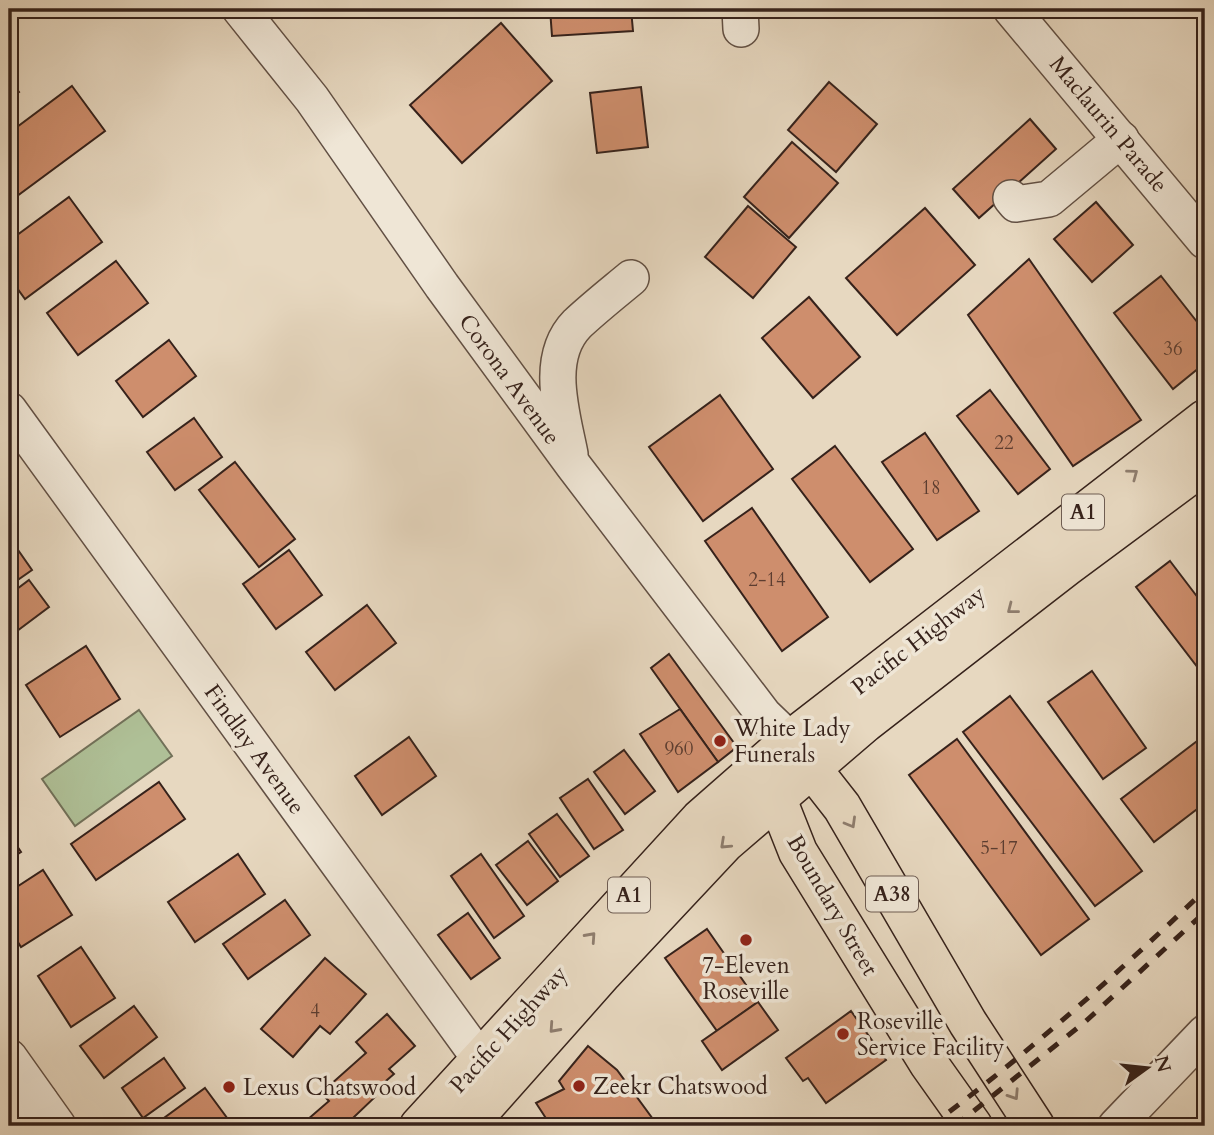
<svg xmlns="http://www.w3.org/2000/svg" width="1214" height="1135" viewBox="0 0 1214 1135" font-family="Cardo,serif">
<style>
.green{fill:#afc097;stroke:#727159;stroke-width:2}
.building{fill:#ce8e6d;stroke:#36221b;stroke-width:2}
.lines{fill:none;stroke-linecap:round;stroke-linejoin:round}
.minor-casing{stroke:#625044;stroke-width:38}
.highway-casing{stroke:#36221b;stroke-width:41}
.minor{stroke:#efe6d6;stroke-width:35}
.highway{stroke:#e7d8c0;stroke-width:38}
.rail{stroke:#36221b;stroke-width:5;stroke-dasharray:12 12;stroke-linecap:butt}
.oneway{stroke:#8e7d6e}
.poi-dot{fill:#8f2418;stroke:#efe6d6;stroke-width:2.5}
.labels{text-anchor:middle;stroke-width:7;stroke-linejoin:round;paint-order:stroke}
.number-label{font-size:19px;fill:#5c3d30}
.shield{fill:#efe6d6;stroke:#6e5d53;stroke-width:2}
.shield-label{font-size:21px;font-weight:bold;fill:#36221b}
.street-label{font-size:23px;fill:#36221b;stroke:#efe6d6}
.poi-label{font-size:23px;fill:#36221b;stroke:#efe6d6;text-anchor:start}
</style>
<rect width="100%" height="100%" fill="#e7d8c0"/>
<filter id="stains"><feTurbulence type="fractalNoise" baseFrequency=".00286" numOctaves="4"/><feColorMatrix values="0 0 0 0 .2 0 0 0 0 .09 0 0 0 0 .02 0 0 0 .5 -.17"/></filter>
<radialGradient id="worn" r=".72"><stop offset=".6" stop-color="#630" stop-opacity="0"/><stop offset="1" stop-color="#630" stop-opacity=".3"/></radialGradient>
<path class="green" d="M139 710 172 756 75 826 42 779Z"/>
<g class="building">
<path d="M550 9H631L633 31 552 36Z"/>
<path d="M501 23 552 81 462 163 410 105Z"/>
<path d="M9 78 19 92 9 99Z"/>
<path d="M829 82 877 124 836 172 788 130Z"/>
<path d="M72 86 105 131 9 202V133Z"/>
<path d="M641 87 648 147 597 153 590 93Z"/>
<path d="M1030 119 1056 149 979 218 953 189Z"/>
<path d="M792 142 838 183 789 238 744 197Z"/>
<path d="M69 197 102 242 25 299 9 277V241Z"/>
<path d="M1096 202 1133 245 1092 282 1054 239Z"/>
<path d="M748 206 796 247 753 298 705 257Z"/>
<path d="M925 208 975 265 897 335 846 278Z"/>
<path d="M1029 259 1141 420 1073 466 968 315Z"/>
<path d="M116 261 148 303 78 355 47 313Z"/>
<path d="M1161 276 1205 332V363L1173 389 1114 313Z"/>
<path d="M809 297 860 357 813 398 762 338Z"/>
<path d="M169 340 196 376 143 417 116 381Z"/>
<path d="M990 390 1050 469 1018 494 957 416Z"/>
<path d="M720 395 773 469 703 521 649 447Z"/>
<path d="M194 418 222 457 175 490 147 452Z"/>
<path d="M925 433 979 511 937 540 882 462Z"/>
<path d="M835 446 913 549 870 582 792 479Z"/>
<path d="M235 462 295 539 259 567 199 490Z"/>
<path d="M752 508 828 617 782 651 705 541Z"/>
<path d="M9 537 32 570 9 586Z"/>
<path d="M289 550 322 595 276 629 243 584Z"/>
<path d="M1170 561 1205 607V677L1136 587Z"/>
<path d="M29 580 49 607 9 637V595Z"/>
<path d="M367 605 396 643 335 690 306 652Z"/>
<path d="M86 646 120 699 60 737 26 685Z"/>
<path d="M669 654 737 747 718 762 651 668Z"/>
<path d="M1092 671 1146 748 1103 779 1048 702Z"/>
<path d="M1010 696 1142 871 1095 906 963 732Z"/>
<path d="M680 709 718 762 678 792 640 734Z"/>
<path d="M1205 735V803L1154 842 1121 799Z"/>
<path d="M409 737 436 776 382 815 355 776Z"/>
<path d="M957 739 1089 919 1041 955 909 775Z"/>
<path d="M624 750 655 791 625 814 594 772Z"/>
<path d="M588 779 623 830 594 849 560 798Z"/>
<path d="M159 782 185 819 96 880 71 844Z"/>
<path d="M557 814 589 856 560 877 529 834Z"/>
<path d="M9 834 21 852 9 860Z"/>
<path d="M528 841 558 881 527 905 496 865Z"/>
<path d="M238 854 265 894 195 942 168 902Z"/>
<path d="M481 854 524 916 494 938 451 876Z"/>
<path d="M43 870 72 915 21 947 9 928V892Z"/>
<path d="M285 900 310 935 248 979 223 944Z"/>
<path d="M468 913 500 958 471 979 438 935Z"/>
<path d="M707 929 758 1002 717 1031 665 958Z"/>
<path d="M81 947 115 998 71 1027 38 976Z"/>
<path d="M325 958 366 994 330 1034 320 1026 293 1057 261 1029Z"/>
<path d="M758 1002 778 1030 722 1070 702 1041Z"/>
<path d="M134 1006 157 1037 104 1078 80 1046Z"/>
<path d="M851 1011 886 1060 826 1103 808 1078 803 1081 786 1058Z"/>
<path d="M387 1014 415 1046 389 1069 394 1074 372 1093 375 1097 354 1117 358 1121 352 1126H313L307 1120 329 1101 321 1093 366 1053 356 1042Z"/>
<path d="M588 1046 617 1070 658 1126H551L536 1103 564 1089 559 1081Z"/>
<path d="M164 1058 185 1088 143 1118 122 1088Z"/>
<path d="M205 1088 233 1126H153Z"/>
</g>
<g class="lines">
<defs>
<g id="minor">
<path d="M240 9 312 99 442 286 573 465 764 715 790 740"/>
<path d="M740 9 741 29"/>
<path d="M1011 9 1205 241"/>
<path d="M1011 198 1016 204 1049 199 1121 139"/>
<path d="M9 410 496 1081"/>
<path d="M570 454C562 413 544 358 577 324 594 308 613 293 631 278"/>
<path d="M9 1057 58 1126"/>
<path d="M9 1111 40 1101"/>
<path d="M1116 1126 1205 1033"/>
</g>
<g id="highway">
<path d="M795 747 842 807 968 1023 1035 1126"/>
<path d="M782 775 777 799 798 852 929 1064 973 1126"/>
<path d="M419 1126 700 819 790 740 1205 419"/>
<path d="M467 1126 603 973 725 843 865 723 1066 567 1205 464"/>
</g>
</defs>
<use href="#minor" class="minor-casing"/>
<use href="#highway" class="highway-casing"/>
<use href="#minor" class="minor"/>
<use href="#highway" class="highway"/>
<g class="rail">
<path d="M930 1126C1028 1054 1117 974 1205 890"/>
<path d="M955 1126 1086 1021 1205 912"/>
</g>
</g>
<defs><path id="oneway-chevron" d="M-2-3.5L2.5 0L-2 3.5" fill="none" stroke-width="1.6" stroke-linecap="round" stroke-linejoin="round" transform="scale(1.75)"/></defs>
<g class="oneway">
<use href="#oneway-chevron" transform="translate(1133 474) rotate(-37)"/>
<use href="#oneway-chevron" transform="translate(1012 609) rotate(142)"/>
<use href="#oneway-chevron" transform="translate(851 823) rotate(60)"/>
<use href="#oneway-chevron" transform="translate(725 844) rotate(137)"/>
<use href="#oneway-chevron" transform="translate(591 937) rotate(-48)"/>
<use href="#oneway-chevron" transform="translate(554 1028) rotate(132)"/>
<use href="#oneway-chevron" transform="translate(1014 1095) rotate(57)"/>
</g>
<g class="poi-dot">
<circle cx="720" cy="741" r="7"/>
<circle cx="746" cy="940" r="7"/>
<circle cx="843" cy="1034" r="7"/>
<circle cx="579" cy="1086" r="7"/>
<circle cx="229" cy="1087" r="7"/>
</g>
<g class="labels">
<g class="number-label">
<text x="1173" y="355">36</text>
<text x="1004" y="449">22</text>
<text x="931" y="494">18</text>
<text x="767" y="586">2-14</text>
<text x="679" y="755">960</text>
<text x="999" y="854">5-17</text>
<text x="315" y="1017">4</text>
</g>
<g class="shield">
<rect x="1062" y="494.5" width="42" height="35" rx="5"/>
<rect x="866" y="876.5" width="52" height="35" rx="5"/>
<rect x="608" y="877.5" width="42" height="35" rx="5"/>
</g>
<g class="shield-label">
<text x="1083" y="519">A1</text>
<text x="892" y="901">A38</text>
<text x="629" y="902">A1</text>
</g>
<g class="street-label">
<text transform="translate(1109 124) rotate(50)" y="8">Maclaurin Parade</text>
<text transform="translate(510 379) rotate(54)" y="8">Corona Avenue</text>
<text transform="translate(918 640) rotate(-38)" y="8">Pacific Highway</text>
<text transform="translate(255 749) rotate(54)" y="8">Findlay Avenue</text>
<text transform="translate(833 905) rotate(60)" y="8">Boundary Street</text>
<text transform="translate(508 1029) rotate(-48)" y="8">Pacific Highway</text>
</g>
<g class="poi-label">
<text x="734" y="736">White Lady<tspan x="734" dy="26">Funerals</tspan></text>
<text x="746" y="973" text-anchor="middle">7-Eleven<tspan x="746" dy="26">Roseville</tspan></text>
<text x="857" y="1029">Roseville<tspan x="857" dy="26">Service Facility</tspan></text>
<text x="593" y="1094">Zeekr Chatswood</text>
<text x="243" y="1095">Lexus Chatswood</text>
</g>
</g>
<rect width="1214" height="1135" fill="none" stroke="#e7d8c0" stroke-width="35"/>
<rect x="10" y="10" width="1193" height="1114" fill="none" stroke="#36221b" stroke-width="3.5"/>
<rect x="18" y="18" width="1179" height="1100" fill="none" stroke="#36221b" stroke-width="2"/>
<g transform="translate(1147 1068) rotate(75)" stroke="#efe6d6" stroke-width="5" paint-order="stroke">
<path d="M0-5L12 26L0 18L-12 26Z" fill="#36221b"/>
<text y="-10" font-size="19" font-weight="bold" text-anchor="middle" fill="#36221b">N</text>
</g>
<rect width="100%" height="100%" filter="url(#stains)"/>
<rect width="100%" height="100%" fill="url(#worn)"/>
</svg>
